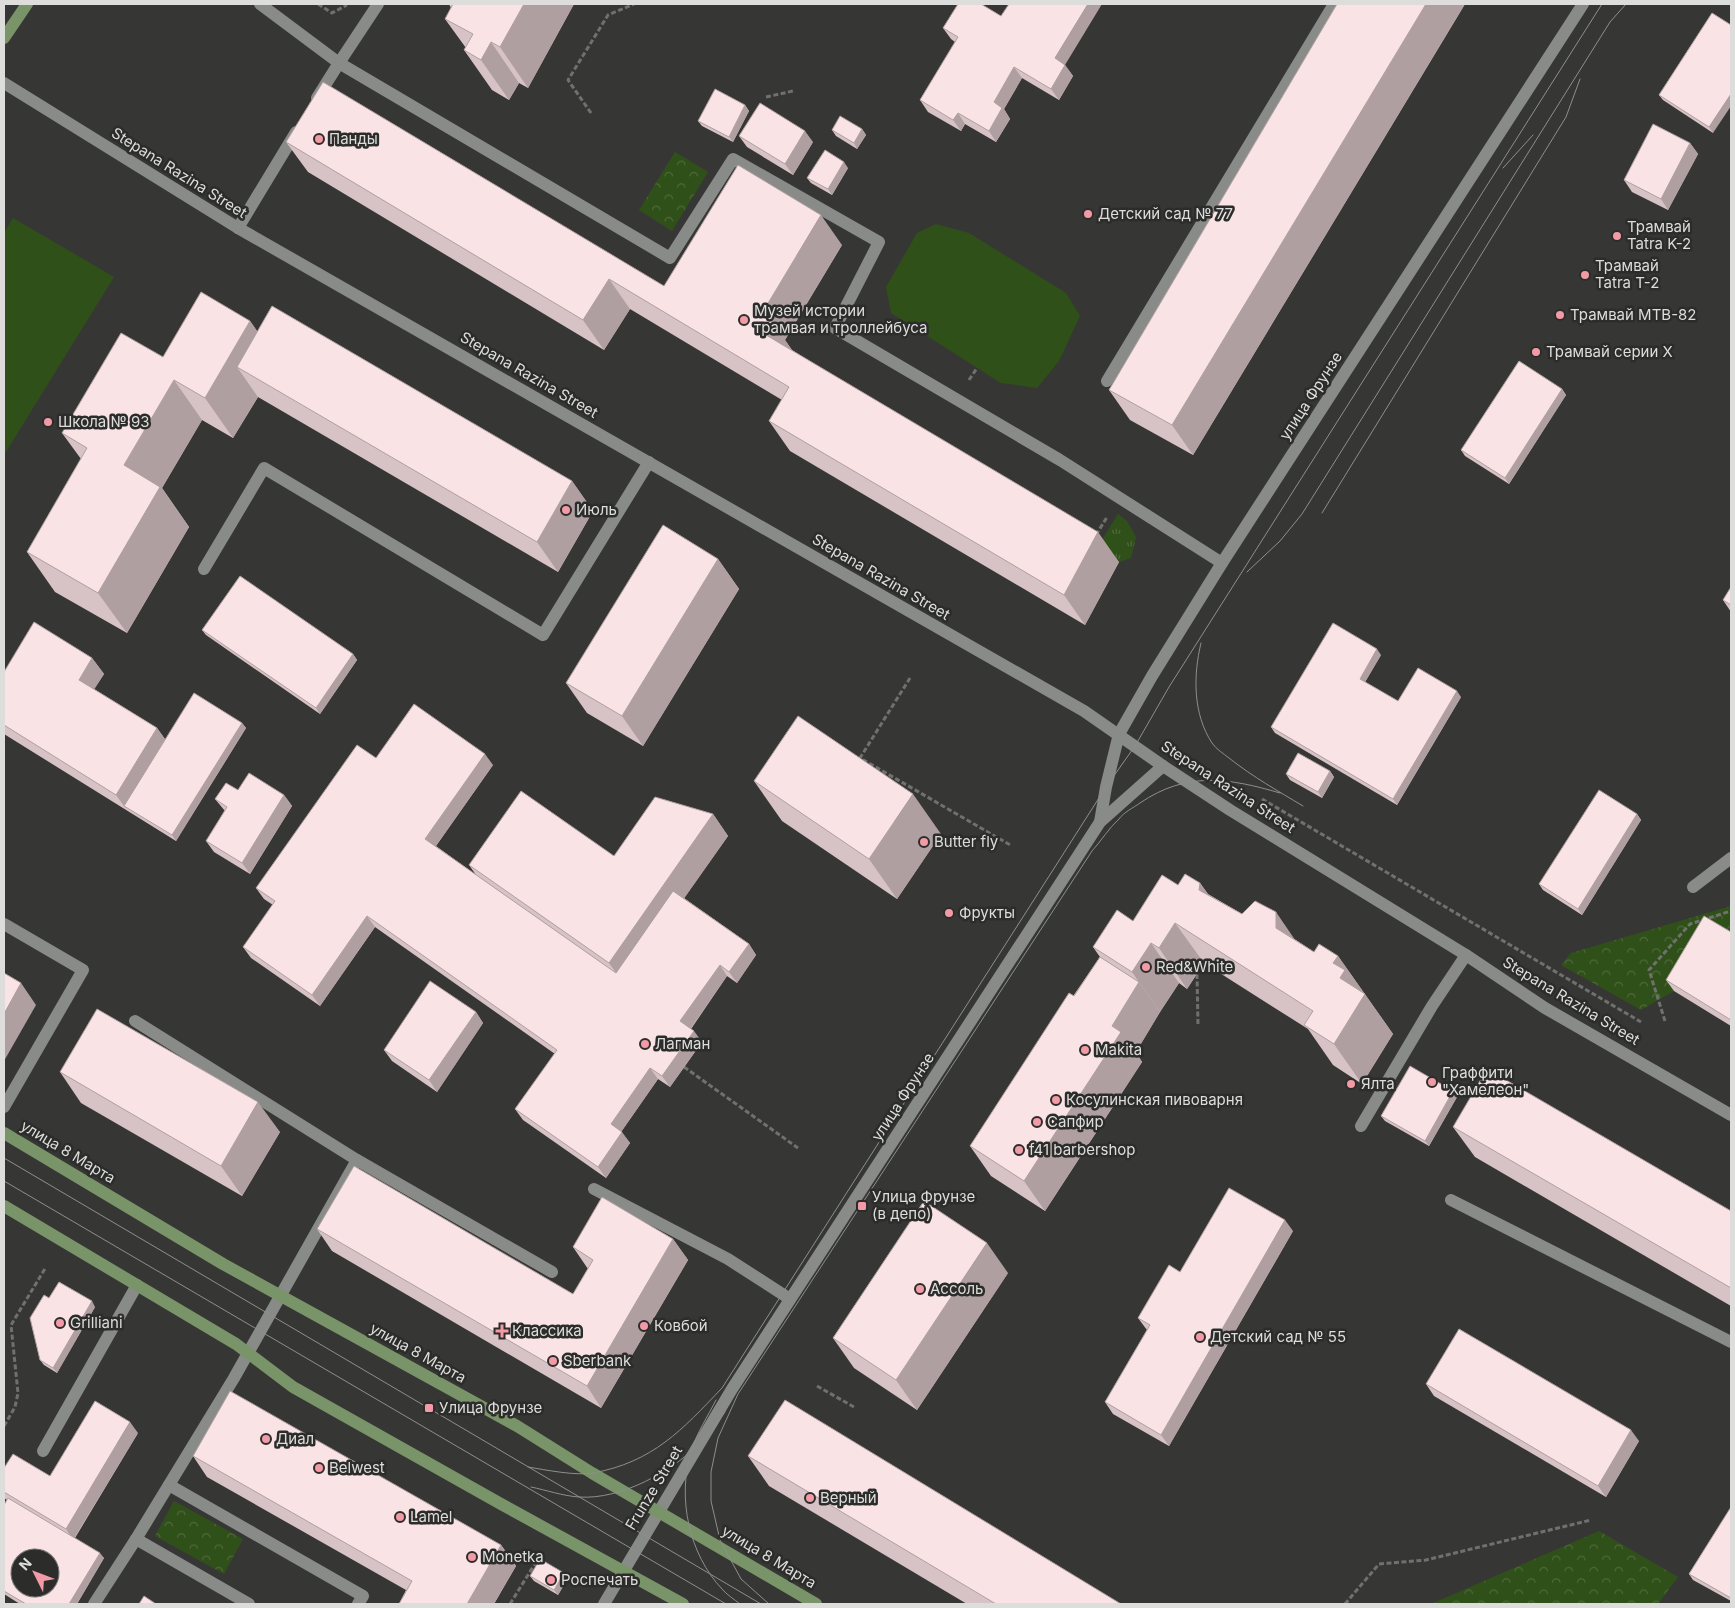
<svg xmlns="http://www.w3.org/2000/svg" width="1735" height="1608" viewBox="0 0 1735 1608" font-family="Inter,sans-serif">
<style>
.grass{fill:url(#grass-tufts)}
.forest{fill:url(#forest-crowns)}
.pitch{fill:#305019}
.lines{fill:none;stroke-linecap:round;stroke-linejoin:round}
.path{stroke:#70716f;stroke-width:3;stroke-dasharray:5 2.5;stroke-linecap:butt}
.minor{stroke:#898b88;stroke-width:12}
.major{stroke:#799469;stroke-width:12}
.tram{stroke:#8e8f8d;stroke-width:1}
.wall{fill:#d7c3c5}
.shaded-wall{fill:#af9fa0}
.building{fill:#fae3e5;stroke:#af9fa0;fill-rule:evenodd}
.poi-dot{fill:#f39aa7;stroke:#2c2d2b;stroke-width:2}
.labels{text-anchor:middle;stroke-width:5;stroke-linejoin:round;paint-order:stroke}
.poi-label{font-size:15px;fill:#dddedc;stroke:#2c2d2b;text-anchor:start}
.street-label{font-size:15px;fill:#dddedc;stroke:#2c2d2b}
</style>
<defs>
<pattern id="grass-tufts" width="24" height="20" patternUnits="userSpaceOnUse" patternTransform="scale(1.25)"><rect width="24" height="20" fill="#305019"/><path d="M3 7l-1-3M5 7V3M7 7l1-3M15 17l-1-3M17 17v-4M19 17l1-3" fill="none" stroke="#4e693a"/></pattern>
<pattern id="forest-crowns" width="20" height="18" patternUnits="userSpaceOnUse" patternTransform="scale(1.25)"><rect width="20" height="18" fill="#305019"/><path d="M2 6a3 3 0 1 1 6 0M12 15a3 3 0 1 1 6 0" fill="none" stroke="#4e693a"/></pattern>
</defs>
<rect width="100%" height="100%" fill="#363735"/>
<path class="grass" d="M1118 514 1127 521 1136 537 1131 558 1119 562 1097 548Z"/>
<g class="forest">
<path d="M675 152 708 172 672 231 639 210Z"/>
<path d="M1731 906V933L1671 982 1674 991 1641 1010 1561 965 1571 953Z"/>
<path d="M174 1501 243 1539 224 1574 155 1536Z"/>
<path d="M1599 1531 1678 1577 1658 1604H1431Z"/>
</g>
<g class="pitch">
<path d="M13 218 114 277 4 455V233Z"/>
<path d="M936 224 969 233 1066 293 1080 316 1059 361 1037 388 1001 383 891 313 886 287 917 233Z"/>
</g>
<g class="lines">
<g class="path">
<path d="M318 4 332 13 347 5"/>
<path d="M766 97 793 91"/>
<path d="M591 113 568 80 608 15 634 4"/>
<path d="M969 380 977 368"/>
<path d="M1096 535 1107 517"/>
<path d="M910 678 860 758 1012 846"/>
<path d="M1262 799 1641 1022"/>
<path d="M1197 974 1198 1025"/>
<path d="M1665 1021 1649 970 1690 924 1731 911"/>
<path d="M684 1067 798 1148"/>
<path d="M817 1386 854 1407"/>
<path d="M4 1426 15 1407 18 1393 11 1325 46 1267"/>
<path d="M510 1604 541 1554"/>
<path d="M1345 1604 1379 1564 1426 1560 1591 1520"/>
</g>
<g class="minor">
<path d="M260 4 339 63 378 4"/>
<path d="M4 83 238 228 1084 711 1163 766 1230 810 1466 955 1545 1008 1731 1115"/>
<path d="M317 98 339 63 670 258 733 159 879 242 835 328 1060 460 1222 563"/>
<path d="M238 228 296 132"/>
<path d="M1107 381 1334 4"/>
<path d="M204 569 264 468 543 635 649 462"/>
<path d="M1100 822 1106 787 1119 734 1152 676 1222 563 1583 4"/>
<path d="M1693 887 1731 858"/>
<path d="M4 924 83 970 4 1107"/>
<path d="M1361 1126 1432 1006 1466 955"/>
<path d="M357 1160 552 1272"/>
<path d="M594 1189 728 1259 790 1299"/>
<path d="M1451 1200 1731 1342"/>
<path d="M43 1451 137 1285"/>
<path d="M169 1485 363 1596 358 1604"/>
<path d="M136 1539 249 1604"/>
<path d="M94 1604 136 1539 234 1378 357 1160 135 1021"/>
<path d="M604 1604 732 1389 1100 822 1163 766"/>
</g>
<g class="major">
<path d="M4 38 27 4"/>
<path d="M4 1133 223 1264 517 1426 592 1473 816 1604"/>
<path d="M4 1206 236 1344 293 1387 501 1504 683 1604"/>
</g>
<g class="tram">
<path d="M1503 168 1533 135"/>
<path d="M1322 513 1566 117 1580 79"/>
<path d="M1247 572 1280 541 1302 514 1610 22 1626 4"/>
<path d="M1201 643C1193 676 1193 714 1212 743 1216 749 1224 754 1229 758 1253 777 1278 791 1303 806"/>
<path d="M4 1158 761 1604"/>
<path d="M4 1181 726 1604"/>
<path d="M716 1400C708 1416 696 1434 691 1452 677 1498 689 1554 722 1589 727 1595 734 1599 740 1604"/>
<path d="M528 1467C546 1470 576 1476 593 1473 653 1462 682 1430 722 1388L1106 787 1135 746 1169 687 1602 4"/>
<path d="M531 1487C546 1490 563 1496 579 1497 621 1500 673 1471 701 1442 710 1433 717 1422 725 1412"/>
<path d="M769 1604 741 1579 720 1540 711 1501V1472L718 1438 738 1394 1092 851C1101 841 1109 828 1119 819 1124 812 1133 808 1140 803 1187 771 1229 778 1280 793"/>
</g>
</g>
<g class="wall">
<path d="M449 4H574L528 88 519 83 509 100 492 90 464 50 466 48 445 19 451 8Z"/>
<path d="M1337 4H1465L1193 455 1130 420 1109 390Z"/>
<path d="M1712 13 1713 133 1663 100 1659 95Z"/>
<path d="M1001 16 1065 65 1073 76 1059 100 1022 78 1004 109 1010 119 996 142 965 124 961 131 928 112 920 100 955 42 951 39 943 28Z"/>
<path d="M745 105 749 111 733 142 702 126 698 121Z"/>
<path d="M862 129 866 135 857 149 836 136 832 130Z"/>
<path d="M739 136 813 142 793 175 747 147Z"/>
<path d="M286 142 664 286 842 245 785 340 792 350 1119 562 1085 625 790 451 769 421 782 400 630 309 604 350 308 172Z"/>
<path d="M1690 143 1698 154 1668 210 1632 192 1624 180Z"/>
<path d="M848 168 832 195 811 183 807 178Z"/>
<path d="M250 321 257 331 572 481 593 511 558 572 258 397 233 438 202 420 162 488 189 527 127 633 55 592 27 552 81 459 62 433 163 357Z"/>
<path d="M1562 389 1566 395 1509 484 1465 456 1461 450Z"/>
<path d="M718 559 739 589 643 746 587 713 566 683Z"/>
<path d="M1731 587V612L1723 600Z"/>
<path d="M202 630 353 654 357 660 320 714 206 635Z"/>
<path d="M1381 655 1365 682 1398 701 1461 697 1397 805 1275 733 1271 727Z"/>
<path d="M92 658 104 674 94 689 157 728 165 739 242 723 246 728 176 841 4 734V672Z"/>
<path d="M376 758 493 765 436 846 476 875 469 865 614 856 713 814 728 836 684 898 749 944 756 955 737 983 727 976 691 1029 702 1042 670 1087 658 1079 621 1132 630 1143 606 1178 523 1120 515 1109 555 1054 375 927 320 1006 251 958 243 947 273 905 264 899 256 888Z"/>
<path d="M1330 771 1334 777 1322 798 1290 780 1286 774Z"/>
<path d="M754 781 941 834 897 899 782 821Z"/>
<path d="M238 790 284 795 292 806 250 874 214 852 206 841 225 811 215 799Z"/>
<path d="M1637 814 1641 820 1582 915 1543 890 1539 884Z"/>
<path d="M1200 883 1208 894 1242 914 1296 940 1314 952 1338 956 1393 1034 1362 1084 1333 1065 1308 1029 1204 963 1187 989 1179 983 1160 1012 1136 1052 1142 1062 1045 1211 991 1176 970 1146 1100 957 1093 947 1133 921 1178 885Z"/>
<path d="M1731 932V1026L1674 991 1666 980Z"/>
<path d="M476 1012 483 1023 437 1092 392 1061 384 1050Z"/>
<path d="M60 1072 280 1132 242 1196 81 1103Z"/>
<path d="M1453 1091 1457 1097 1429 1146 1385 1121 1381 1116Z"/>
<path d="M1453 1127 1731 1211V1306L1475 1157Z"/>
<path d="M317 1229 573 1294 588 1269 573 1247 673 1239 688 1260 601 1408 332 1251Z"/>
<path d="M1293 1231 1169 1446 1113 1414 1105 1402 1147 1330 1138 1318 1180 1272Z"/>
<path d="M1008 1273 917 1410 854 1368 833 1338Z"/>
<path d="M49 1298 95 1307 57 1373 44 1365 40 1360Z"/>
<path d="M1426 1384 1639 1441 1606 1497 1434 1396Z"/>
<path d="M138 1433 75 1538 104 1558 77 1604H20L4 1594V1505L7 1500 4 1498V1468L50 1476Z"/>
<path d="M193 1456 501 1545 516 1566 494 1604H399L406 1590 207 1477Z"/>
<path d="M748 1456 1121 1604H967L769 1486Z"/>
<path d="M1731 1507V1601L1693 1580 1689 1574Z"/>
<path d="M564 1573 568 1578 558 1595 534 1581 530 1576Z"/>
</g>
<g class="shaded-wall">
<path d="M524 4H574L528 88 500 47Z"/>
<path d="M1088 4H1102L1065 65 1073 76 1059 100 1051 89 1055 58Z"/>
<path d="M1426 4H1465L1193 455 1172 425Z"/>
<path d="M491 42 519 83 509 100 481 60Z"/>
<path d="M1014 67 1022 78 1004 109 1010 119 996 142 989 131 994 102Z"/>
<path d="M1731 94V106L1713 133 1709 127Z"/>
<path d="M745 105 749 111 733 142 729 137Z"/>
<path d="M958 113 965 124 961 131 953 120Z"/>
<path d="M862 129 866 135 857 149 854 143Z"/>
<path d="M805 131 813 142 793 175 785 164Z"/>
<path d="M1690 143 1698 154 1668 210 1661 199Z"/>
<path d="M844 162 848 168 832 195 828 189Z"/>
<path d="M821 215 842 245 785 340 794 353 766 335 761 315Z"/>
<path d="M609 279 630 309 604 350 583 320Z"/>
<path d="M250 321 278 361 237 367 258 397 233 438 205 398Z"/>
<path d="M174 380 202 420 162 488 189 527 127 633 98 593 124 465Z"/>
<path d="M1562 389 1566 395 1509 484 1505 478Z"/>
<path d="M572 481 593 511 558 572 537 542Z"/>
<path d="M1098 532 1119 562 1085 625 1064 595Z"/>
<path d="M718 559 739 589 643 746 622 716Z"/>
<path d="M1377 649 1381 655 1364 684 1360 679Z"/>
<path d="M353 654 357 660 320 714 316 708Z"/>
<path d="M92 658 104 674 90 696 79 680Z"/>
<path d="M1457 691 1461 697 1397 805 1393 799Z"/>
<path d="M242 723 246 728 176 841 172 835Z"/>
<path d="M157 728 169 745 124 806 116 795Z"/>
<path d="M485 754 493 765 433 850 425 839Z"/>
<path d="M1330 771 1334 777 1322 798 1318 792Z"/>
<path d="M913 794 941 834 897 899 869 859Z"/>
<path d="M284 795 292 806 250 874 242 863Z"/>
<path d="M713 814 728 836 624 984 609 963Z"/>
<path d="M1637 814 1641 820 1582 915 1578 909Z"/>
<path d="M1200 883 1228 924 1199 890Z"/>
<path d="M1276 912 1304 953 1276 928Z"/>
<path d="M367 916 375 927 320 1006 312 995Z"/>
<path d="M1175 923 1204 963 1187 989 1159 948Z"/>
<path d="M1151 943 1179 983 1160 1012 1132 972Z"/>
<path d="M749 944 756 955 737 983 729 972Z"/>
<path d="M1338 956 1393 1034 1362 1084 1334 1044 1340 978 1333 963Z"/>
<path d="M720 965 727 976 688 1032 680 1021Z"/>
<path d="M1139 982 1160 1012 1136 1052 1142 1062 1045 1211 1024 1181 1112 1026Z"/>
<path d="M21 983 36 1005 4 1061V1014Z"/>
<path d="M476 1012 483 1023 437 1092 429 1080Z"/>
<path d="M694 1031 702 1042 670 1087 662 1076Z"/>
<path d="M650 1068 658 1079 619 1135 611 1124Z"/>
<path d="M1453 1091 1457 1097 1429 1146 1425 1141Z"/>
<path d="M258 1102 280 1132 242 1196 221 1166Z"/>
<path d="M622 1132 630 1143 606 1178 598 1167Z"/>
<path d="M1285 1220 1293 1231 1169 1446 1161 1435Z"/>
<path d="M673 1239 688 1260 601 1408 587 1386Z"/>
<path d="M987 1243 1008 1273 917 1410 896 1380Z"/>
<path d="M92 1301 95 1307 57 1373 53 1368Z"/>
<path d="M130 1422 138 1433 73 1540 66 1529Z"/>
<path d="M1631 1430 1639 1441 1606 1497 1598 1486Z"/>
<path d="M501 1545 516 1566 494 1604H467Z"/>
<path d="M100 1553 104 1558 77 1604H69Z"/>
<path d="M564 1573 568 1578 558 1595 554 1590Z"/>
</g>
<g class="building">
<path d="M453 4H524L500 47 491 42 481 60 464 50 473 34 445 19Z"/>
<path d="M958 4H981L1001 16 1009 4H1088L1055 58 1065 65 1051 89 1014 67 994 102 1002 108 989 131 958 113 953 120 920 100 958 37 943 28Z"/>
<path d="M1337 4H1426L1172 425 1109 390Z"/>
<path d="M1712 13 1731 25V94L1709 127 1659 95Z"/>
<path d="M323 82 664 286 738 165 821 215 761 315 773 323 766 335 1098 532 1064 595 769 421 789 387 609 279 583 320 286 142Z"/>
<path d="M715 89 745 105 729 137 698 121Z"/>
<path d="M760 103 805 131 785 164 739 136Z"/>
<path d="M840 116 862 129 854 143 832 130Z"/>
<path d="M1653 124 1690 143 1661 199 1624 180Z"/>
<path d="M825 150 844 162 828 189 807 178Z"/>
<path d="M201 292 250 321 205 398 174 380 124 465 160 487 98 593 27 552 87 448 62 433 121 333 163 357Z"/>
<path d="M272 306 572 481 537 542 237 367Z"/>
<path d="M1519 361 1562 389 1505 478 1461 450Z"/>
<path d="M663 525 718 559 622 716 566 683Z"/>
<path d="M240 576 353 654 316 708 202 630Z"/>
<path d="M1731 587V605L1723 600Z"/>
<path d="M34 622 92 658 79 680 157 728 116 795 4 725V672Z"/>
<path d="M1333 623 1377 649 1360 679 1398 701 1418 668 1457 691 1393 799 1271 727Z"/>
<path d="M194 693 242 723 172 835 124 806Z"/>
<path d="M414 704 485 754 425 839 616 973 673 891 749 944 729 972 720 965 680 1021 694 1031 662 1076 650 1068 611 1124 622 1132 598 1167 515 1109 557 1050 367 916 312 995 243 947 275 901 256 888 357 745 376 758Z"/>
<path d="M798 716 913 794 869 859 754 781Z"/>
<path d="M1298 753 1330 771 1318 792 1286 774Z"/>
<path d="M249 773 284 795 242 863 206 841 227 807 215 799 226 783 238 790Z"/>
<path d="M1599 790 1637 814 1578 909 1539 884Z"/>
<path d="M521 791 614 856 655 797 713 814 609 963 469 865Z"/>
<path d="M1185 874 1200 883 1199 890 1242 914 1255 901 1276 912V928L1314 952 1319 944 1338 956 1333 963 1345 970 1340 978 1365 994 1334 1044 1304 1025 1313 1011 1175 923 1159 948 1151 943 1132 972 1093 947 1117 910 1133 921 1162 875 1178 885Z"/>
<path d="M1704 916 1731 932V1020L1666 980Z"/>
<path d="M1100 957 1139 982 1112 1026 1121 1032 1024 1181 970 1146 1069 993 1074 996Z"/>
<path d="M4 973 21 983 4 1014Z"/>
<path d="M430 981 476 1012 429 1080 384 1050Z"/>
<path d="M97 1009 258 1102 221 1166 60 1072Z"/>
<path d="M1410 1066 1453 1091 1425 1141 1381 1116Z"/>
<path d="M1487 1069 1731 1211V1288L1453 1127Z"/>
<path d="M354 1166 573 1294 593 1260 573 1247 602 1197 673 1239 587 1386 317 1229Z"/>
<path d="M1229 1188 1285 1220 1161 1435 1105 1402 1150 1325 1138 1318 1169 1265 1180 1272Z"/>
<path d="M924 1201 987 1243 896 1380 833 1338Z"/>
<path d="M59 1282 92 1301 53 1368 40 1360 30 1318 44 1295 49 1298Z"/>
<path d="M1459 1329 1631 1430 1598 1486 1426 1384Z"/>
<path d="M230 1391 501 1545 467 1604H399L412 1581 193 1456Z"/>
<path d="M785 1400 1121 1604H996L748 1456Z"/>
<path d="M95 1401 130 1422 66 1529 4 1492V1468L13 1454 50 1476Z"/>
<path d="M8 1498 100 1553 69 1604H26L4 1591V1505ZM20 1558H50V1588H20Z"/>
<path d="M1731 1507V1598L1689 1574Z"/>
<path d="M540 1559 564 1573 554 1590 530 1576Z"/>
<path d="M144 1596 156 1604H139Z"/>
</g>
<g class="poi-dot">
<circle cx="319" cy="139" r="5"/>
<circle cx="1088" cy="214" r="5"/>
<circle cx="1617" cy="236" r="5"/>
<circle cx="1585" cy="275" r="5"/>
<circle cx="1560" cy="315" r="5"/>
<circle cx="744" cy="320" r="5"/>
<circle cx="1536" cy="352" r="5"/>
<circle cx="48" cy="422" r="5"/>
<circle cx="566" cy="510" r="5"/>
<circle cx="924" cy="842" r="5"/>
<circle cx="949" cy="913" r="5"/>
<circle cx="1146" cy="967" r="5"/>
<circle cx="645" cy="1044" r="5"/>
<circle cx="1085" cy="1050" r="5"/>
<circle cx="1432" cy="1082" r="5"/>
<circle cx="1351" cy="1084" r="5"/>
<circle cx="1056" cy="1100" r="5"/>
<circle cx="1037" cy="1122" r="5"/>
<circle cx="1019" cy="1150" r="5"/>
<rect x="857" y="1201" width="10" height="10" rx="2.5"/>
<circle cx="920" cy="1289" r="5"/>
<circle cx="60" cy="1323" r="5"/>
<circle cx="644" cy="1326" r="5"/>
<path d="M499.5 1323.5h5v5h5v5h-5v5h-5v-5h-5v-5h5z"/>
<circle cx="1200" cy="1337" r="5"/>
<circle cx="553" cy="1361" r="5"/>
<rect x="424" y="1403" width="10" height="10" rx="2.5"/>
<circle cx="266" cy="1439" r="5"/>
<circle cx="319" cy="1468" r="5"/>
<circle cx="810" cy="1498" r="5"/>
<circle cx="400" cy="1517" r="5"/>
<circle cx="472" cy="1557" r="5"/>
<circle cx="551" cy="1580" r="5"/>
</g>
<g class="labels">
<g class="poi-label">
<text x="329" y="144">Панды</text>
<text x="1098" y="219">Детский сад № 77</text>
<text x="1627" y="232">Трамвай<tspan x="1627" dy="17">Tatra K-2</tspan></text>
<text x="1595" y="271">Трамвай<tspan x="1595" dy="17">Tatra T-2</tspan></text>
<text x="754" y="316">Музей истории<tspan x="754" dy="17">трамвая и троллейбуса</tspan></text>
<text x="1570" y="320">Трамвай МТВ-82</text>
<text x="1546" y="357">Трамвай серии X</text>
<text x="58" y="427">Школа № 93</text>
<text x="576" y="515">Июль</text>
<text x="934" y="847">Butter fly</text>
<text x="959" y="918">Фрукты</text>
<text x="1156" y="972">Red&amp;White</text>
<text x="655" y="1049">Лагман</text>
<text x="1095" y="1055">Makita</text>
<text x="1442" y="1078">Граффити<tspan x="1442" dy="17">"Хамелеон"</tspan></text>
<text x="1361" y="1089">Ялта</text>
<text x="1066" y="1105">Косулинская пивоварня</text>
<text x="1047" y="1127">Сапфир</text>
<text x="1029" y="1155">f41 barbershop</text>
<text x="872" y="1202">Улица Фрунзе<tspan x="872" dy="17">(в депо)</tspan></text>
<text x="930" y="1294">Ассоль</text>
<text x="70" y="1328">Grilliani</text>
<text x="654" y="1331">Ковбой</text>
<text x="512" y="1336">Классика</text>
<text x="1210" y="1342">Детский сад № 55</text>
<text x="563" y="1366">Sberbank</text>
<text x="439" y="1413">Улица Фрунзе</text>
<text x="276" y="1444">Диал</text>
<text x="329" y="1473">Belwest</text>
<text x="820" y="1503">Верный</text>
<text x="410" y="1522">Lamel</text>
<text x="482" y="1562">Monetka</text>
<text x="561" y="1585">Роспечать</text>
</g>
<g class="street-label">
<text transform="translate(179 173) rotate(32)" y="5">Stepana Razina Street</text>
<text transform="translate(529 375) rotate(30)" y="5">Stepana Razina Street</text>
<text transform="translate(1311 396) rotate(-57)" y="5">улица Фрунзе</text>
<text transform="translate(881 577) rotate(30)" y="5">Stepana Razina Street</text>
<text transform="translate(1228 787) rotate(33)" y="5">Stepana Razina Street</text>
<text transform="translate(1571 1001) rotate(31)" y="5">Stepana Razina Street</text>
<text transform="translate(903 1097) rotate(-57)" y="5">улица Фрунзе</text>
<text transform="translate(68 1152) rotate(31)" y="5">улица 8 Марта</text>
<text transform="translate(418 1353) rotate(29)" y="5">улица 8 Марта</text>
<text transform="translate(654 1488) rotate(-59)" y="5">Frunze Street</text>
<text transform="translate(769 1557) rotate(31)" y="5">улица 8 Марта</text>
</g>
</g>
<rect width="1735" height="1608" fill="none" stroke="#dddedc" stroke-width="10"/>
<g transform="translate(35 1573) rotate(312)"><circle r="24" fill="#2c2d2b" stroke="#737472"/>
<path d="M0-4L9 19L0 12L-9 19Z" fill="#f39aa7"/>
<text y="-8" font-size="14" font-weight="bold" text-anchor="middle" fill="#dddedc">N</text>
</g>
</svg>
